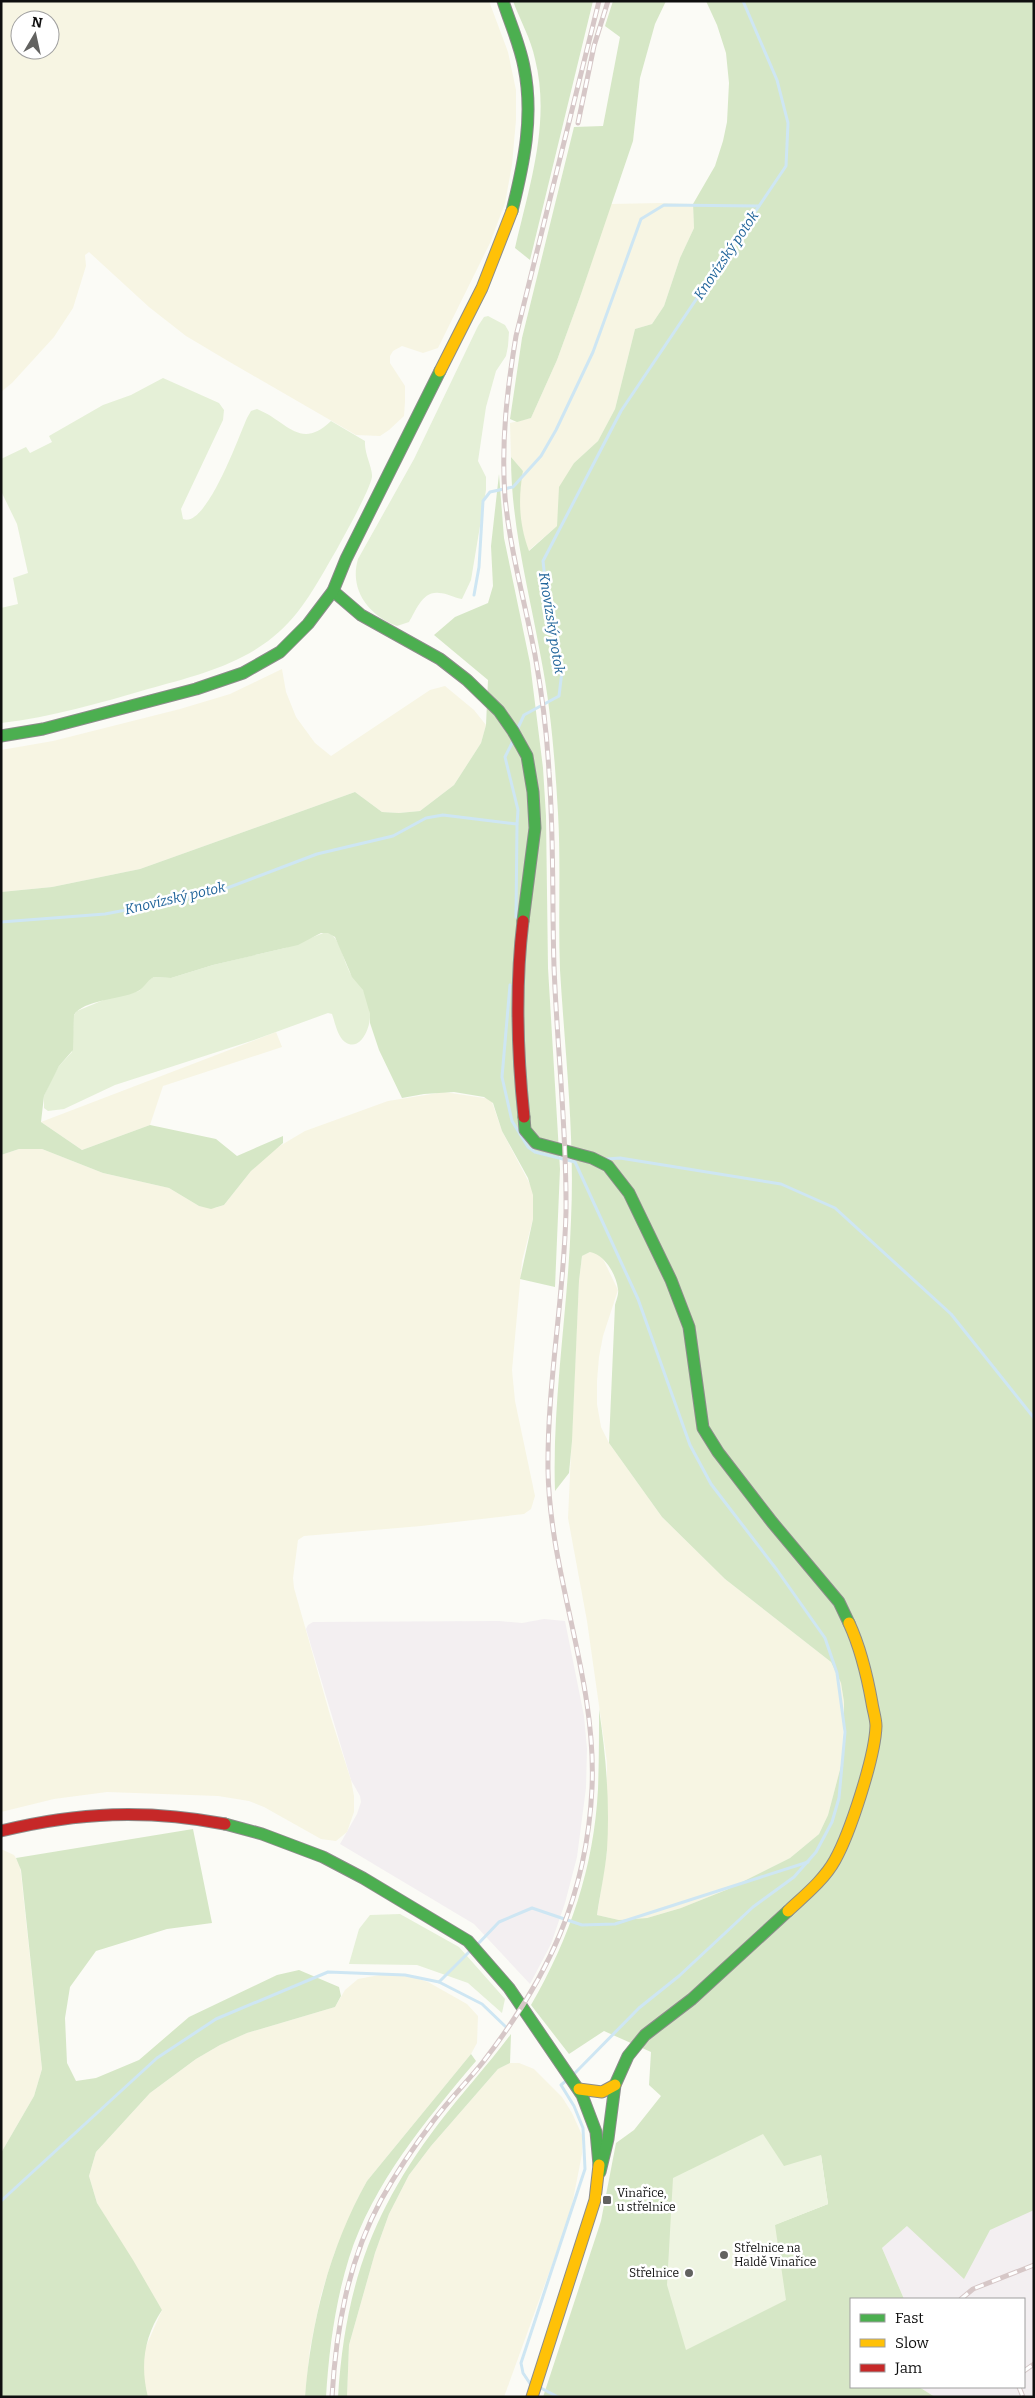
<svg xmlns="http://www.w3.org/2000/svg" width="1035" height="2398" viewBox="0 0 1035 2398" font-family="Bitter,serif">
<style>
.industrial{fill:#f3eff1}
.farmland{fill:#f7f5e3;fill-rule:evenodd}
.green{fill:#e5f0d7}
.forest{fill:#d6e7c6;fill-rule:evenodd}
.pitch{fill:#eef4e1}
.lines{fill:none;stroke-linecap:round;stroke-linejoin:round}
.stream{stroke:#cee6f3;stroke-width:3}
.fast-casing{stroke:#8c8c8a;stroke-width:13}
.slow-casing{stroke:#8c8c8a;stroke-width:13}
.jam-casing{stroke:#8c8c8a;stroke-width:13}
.fast{stroke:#4caf50;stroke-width:11}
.slow{stroke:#ffc107;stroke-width:11}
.jam{stroke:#c62828;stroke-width:11}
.rail-casing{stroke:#d6c7c7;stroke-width:5}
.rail{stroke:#fff;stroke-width:3;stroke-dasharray:9;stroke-linecap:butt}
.poi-dot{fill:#626260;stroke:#fff;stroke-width:2}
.labels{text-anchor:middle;stroke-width:5;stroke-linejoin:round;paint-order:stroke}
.poi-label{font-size:12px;fill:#0f0f0f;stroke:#fff;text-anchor:start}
.water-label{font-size:14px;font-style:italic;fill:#20649a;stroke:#fff}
</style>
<rect width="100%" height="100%" fill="#fbfbf6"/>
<g class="industrial">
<path d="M544 1619 565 1621 584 1716 587 1749 586 1788 577 1857 565 1903 551 1944 530 1984 474 1924 340 1844 357 1814 361 1802 360 1796 351 1780 306 1629 308 1625 313 1622 499 1621 522 1623Z"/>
<path d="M1034 2202V2397H935L919 2387H1024V2299H904L882 2248 907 2226 987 2225Z"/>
</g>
<g class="farmland">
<path d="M1 1H489L508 52 516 90V120L512 165 505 203 490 243 438 348 423 353 402 346 393 351 390 356V363L405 386V402L404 416 389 430 380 436 356 435 228 361 186 336 149 307 89 252 85 255 86 266 73 308 54 337 12 383 1 392ZM20 20H50V50H20Z"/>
<path d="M661 203 693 204 694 228 680 258 664 306 652 324 635 329 615 409 598 441 574 463 559 509 557 526 528 551 520 521 519 495 523 471 511 457 510 423 531 418 557 360 580 297 610 204Z"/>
<path d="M282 669 286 692 296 717 315 743 331 756 430 690 445 686 474 710 486 725 481 743 454 785 420 811 399 813 382 812 355 792 140 869 52 887 1 892V750L53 741 180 709 230 694Z"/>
<path d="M276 1032 282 1047 163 1086 150 1125 82 1150 41 1122Z"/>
<path d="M444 1092 491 1099 502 1131 533 1190V1219L522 1261 512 1370 515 1401 535 1496 531 1509 524 1514 421 1526 304 1536 298 1540 293 1578 294 1588 330 1715 351 1780 354 1796V1812L347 1832 336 1841 321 1839 264 1807 249 1801 218 1796 107 1792 54 1799 1 1812V1155L19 1149H42L103 1173 169 1188 199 1206 215 1208 224 1205 251 1171 273 1150 305 1131 388 1101Z"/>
<path d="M590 1252 598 1253 603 1259 618 1290 603 1336 599 1357 597 1381V1404L601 1427 609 1443 662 1517 725 1579 831 1662 841 1683 844 1702 842 1762 828 1815 819 1834 790 1858 726 1890 681 1908 647 1918 619 1920 597 1915 607 1852V1762L587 1621 568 1518 579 1281 582 1256Z"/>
<path d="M1 1849 14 1855 20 1865 42 2069 34 2096 1 2153Z"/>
<path d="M390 1973 407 1975 428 1982 467 2004 478 2016 477 2043 471 2054 367 2181 358 2198 334 2254 321 2295 310 2348 305 2397H148L143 2377 144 2351 162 2310 97 2203 89 2176 96 2152 150 2093 196 2059 220 2045 247 2033 335 2007 345 1990 358 1979Z"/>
<path d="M510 2063H519L534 2069 562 2097 572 2113 582 2135V2154L571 2210 558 2248 504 2397H347L349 2345 375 2253 389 2214 409 2175 431 2146 498 2069Z"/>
</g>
<g class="green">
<path d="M488 316 505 325 509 332 508 346 506 356 496 371 486 407 478 461 486 477V490L471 580 462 599C455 598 447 593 439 593 422 591 416 611 409 622L397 626C368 615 349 589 358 559L414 459 478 326 484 317Z"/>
<path d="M163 378 219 403 224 410 223 420 181 509 183 519C206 529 239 436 247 418L251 411 257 409C287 421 300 451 331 421L365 441C364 453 373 469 372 477 369 492 345 534 337 549 318 581 303 613 273 637 238 666 191 677 148 689 100 703 52 717 1 723V608L18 604 13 578 28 573 17 524 1 491V459L26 447 30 453 52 442 49 436 103 405 131 395Z"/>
<path d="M326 932C339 935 342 955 347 966 350 975 354 978 360 985 366 992 369 1005 370 1014 371 1026 361 1053 345 1042 337 1036 335 1022 332 1014L328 1013 254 1040 115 1085 64 1109 48 1111 44 1108V1096L52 1078 59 1066 72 1052 74 1015 77 1011 106 999 139 991 147 981 154 977 171 978 213 965 285 948Z"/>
<path d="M400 1914 459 1947 505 1999 502 2013 468 1983 417 1965 349 1964 359 1929 370 1915Z"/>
</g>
<g class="forest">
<path d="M513 1H593L530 260 515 248C529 187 551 122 535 59 531 39 520 20 513 1Z"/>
<path d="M613 1H666L655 24 640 78 633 141 580 297 557 360 531 418 517 422 510 419 522 338 574 127 603 126 620 37 605 26Z"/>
<path d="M706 1H1034V2210L990 2230 964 2279 907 2226 882 2248 904 2299H851V2387H919L935 2397H543L601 2221 616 2143 634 2130 661 2096 649 2085 651 2052 604 2031 569 2054 531 2005C570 1938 594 1867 598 1789 599 1762 599 1735 599 1709 606 1756 610 1803 607 1850 605 1872 600 1894 597 1915L619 1920 647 1918 681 1908 726 1890 790 1858 819 1834 828 1815 842 1762 844 1734V1702L841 1683 831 1662 725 1579 662 1517 609 1443 615 1305C616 1301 619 1294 618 1289 616 1274 605 1255 590 1252L582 1256 579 1281 572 1441 569 1473 555 1491C552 1401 568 1310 571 1220 575 1137 565 1053 560 970 558 918 561 865 558 813 555 761 551 709 541 658 529 590 511 526 511 457L523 471C518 499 519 524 529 551L557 526 559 487 574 463 598 441 615 409 635 329 652 324 664 306 680 258 694 228 693 204 715 166 723 141 727 122 729 83 726 53 717 25ZM821 2155 828 2204 774 2225Z"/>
<path d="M499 474 504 538 530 663 543 768 546 816 548 968 560 1169 555 1287 520 1279 533 1219V1195L528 1178 502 1131 493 1103 484 1097 454 1092 424 1094 402 1098 379 1050 370 1023V1014L363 990 352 977 335 937 328 933H321L298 945 213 965 171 978 154 977C146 981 144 989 136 992 121 999 83 1000 74 1015L73 1050 59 1066 44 1096 41 1122 82 1150 150 1125 216 1139 237 1156 283 1136V1143L251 1171 224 1205 211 1209 199 1206 169 1188 103 1173 42 1149H19L1 1155V892L52 887 140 869 355 792 382 812 399 813 420 811 454 785 481 743 486 725 488 680 434 635 455 617 488 603 493 586 491 546Z"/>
<path d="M193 1829 212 1923 167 1929 96 1951 70 1987 65 2018 67 2063 76 2081 96 2078 139 2060 189 2017 277 1975 299 1970 339 1987 341 1996 335 2007 247 2033 220 2045 196 2059 150 2093 96 2152 89 2176 97 2203 133 2260 162 2310C144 2337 140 2366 148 2397H1V2153L34 2096 42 2069 21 1870 16 1858Z"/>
<path d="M511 2034 510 2063 498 2069 431 2146 409 2175 389 2214 375 2253 349 2345 347 2397H338C345 2287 372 2211 439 2123 462 2093 488 2065 511 2034Z"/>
<path d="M471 2054 476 2061C426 2120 373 2183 349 2258 335 2303 329 2350 326 2397H305C311 2321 330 2247 367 2181Z"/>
</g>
<path class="pitch" d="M763 2134 784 2166 821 2155 828 2204 775 2225 786 2300 686 2350 667 2285 673 2178Z"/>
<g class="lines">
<g class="stream">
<path d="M474 595 479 567 483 501 490 492 513 487 541 456 556 430 593 352 641 219 664 205 759 206"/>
<path d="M517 730 524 715 559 696 562 671 550 623 543 561 621 411 786 166 788 123 777 80 743 1"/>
<path d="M516 917 517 824"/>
<path d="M1 922 105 914 214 893 317 854 393 836 426 818 443 815 517 824 518 810 505 757 513 741"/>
<path d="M510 985 502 1077 512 1121 528 1147 535 1152 575 1162 638 1299 690 1445 711 1484 777 1570 825 1638 837 1673 845 1732 839 1798 832 1822 816 1852 794 1877 753 1907 679 1976 639 2008 574 2074"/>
<path d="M607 1159 620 1158 781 1184 835 1208 951 1314 1034 1418"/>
<path d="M477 1945 499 1922 532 1908 582 1925 615 1924 808 1862"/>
<path d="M439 1982 482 2004 506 2027"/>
<path d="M1 2201 157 2058 216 2019 328 1972 405 1975 439 1982 470 1951"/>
<path d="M531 2385 523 2373 521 2363 585 2169 583 2128 574 2106 561 2085 567 2080"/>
<path d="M539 2387 558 2397"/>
</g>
<defs>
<g id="fast">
<path d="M503 1C510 23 520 45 524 67 534 116 524 163 512 211"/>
<path d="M333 591 361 615 440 659 467 680 499 711 513 731 527 756 533 792 535 828 523 921"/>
<path d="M1 736 43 729 196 689 243 673 280 652 308 624 333 591 346 559 440 371"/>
<path d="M524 1117 525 1130 536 1143 592 1158 608 1166 629 1193 671 1280 689 1327 703 1428 718 1452 772 1522 839 1602 849 1623"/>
<path d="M225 1824 262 1834 323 1857 363 1878 468 1941 509 1988 582 2095 596 2132 599 2165"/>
<path d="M600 2172 608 2139 615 2085 628 2056 645 2035 692 1999 788 1911"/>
</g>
<g id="slow">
<path d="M440 371 482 288 512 211"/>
<path d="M788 1911C804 1896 824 1880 835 1860 850 1833 875 1757 876 1726 876 1719 873 1710 872 1703 867 1675 861 1649 849 1623"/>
<path d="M579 2089 602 2092 615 2085"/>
<path d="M532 2397 595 2200 599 2165"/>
</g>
<g id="jam">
<path d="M523 921C515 987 517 1051 524 1117"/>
<path d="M1 1831C79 1812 146 1809 225 1824"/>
</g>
</defs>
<use href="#fast" class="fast-casing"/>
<use href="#slow" class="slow-casing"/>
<use href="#jam" class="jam-casing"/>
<use href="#fast" class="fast"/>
<use href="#slow" class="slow"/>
<use href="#jam" class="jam"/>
<defs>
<g id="rail">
<path d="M578 123 594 46 608 1"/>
<path d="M961 2299 973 2289 1034 2265"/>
<path d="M1024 2371 1034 2364"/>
<path d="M1019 2387 1023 2397"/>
<path d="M332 2397C336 2329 348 2261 381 2200 396 2173 415 2145 434 2120 449 2100 467 2082 483 2062 548 1978 587 1896 592 1788 597 1679 550 1578 548 1470 547 1384 564 1298 566 1212 567 1130 557 1048 554 966 552 901 554 837 549 772 547 733 542 694 535 655 525 603 510 550 505 497 501 442 507 390 516 336L599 1"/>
</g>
</defs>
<use href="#rail" class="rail-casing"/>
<use href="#rail" class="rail"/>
</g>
<g class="poi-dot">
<rect x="602" y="2195" width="10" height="10" rx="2.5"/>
<circle cx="724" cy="2255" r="5"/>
<circle cx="689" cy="2273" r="5"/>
</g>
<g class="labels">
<g class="poi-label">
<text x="617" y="2197">Vinařice,<tspan x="617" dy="14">u střelnice</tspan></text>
<text x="734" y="2252">Střelnice na<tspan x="734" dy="14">Haldě Vinařice</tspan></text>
<text x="679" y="2277" text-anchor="end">Střelnice</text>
</g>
<g class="water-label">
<text transform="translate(726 255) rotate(-56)" y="5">Knovízský potok</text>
<text transform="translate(552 623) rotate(81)" y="5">Knovízský potok</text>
<text transform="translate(175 898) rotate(-13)" y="5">Knovízský potok</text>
</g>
</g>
<rect width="1035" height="2398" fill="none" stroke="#0f0f0f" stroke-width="5"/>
<rect x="850" y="2298" width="175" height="90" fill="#ffffff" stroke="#9f9f9f"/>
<rect x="860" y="2314" width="25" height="8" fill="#4caf50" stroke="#9f9f9f"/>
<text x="895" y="2323" font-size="15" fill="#0f0f0f">Fast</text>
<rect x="860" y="2339" width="25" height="8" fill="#ffc107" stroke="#9f9f9f"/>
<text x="895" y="2348" font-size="15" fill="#0f0f0f">Slow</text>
<rect x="860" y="2364" width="25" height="8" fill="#c62828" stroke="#9f9f9f"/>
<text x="895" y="2373" font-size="15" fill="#0f0f0f">Jam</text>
<g transform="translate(35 35) rotate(9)"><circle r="24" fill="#ffffff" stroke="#9f9f9f"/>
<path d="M0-4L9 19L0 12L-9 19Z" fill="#626260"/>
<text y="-8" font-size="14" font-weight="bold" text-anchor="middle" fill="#0f0f0f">N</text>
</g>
</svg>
